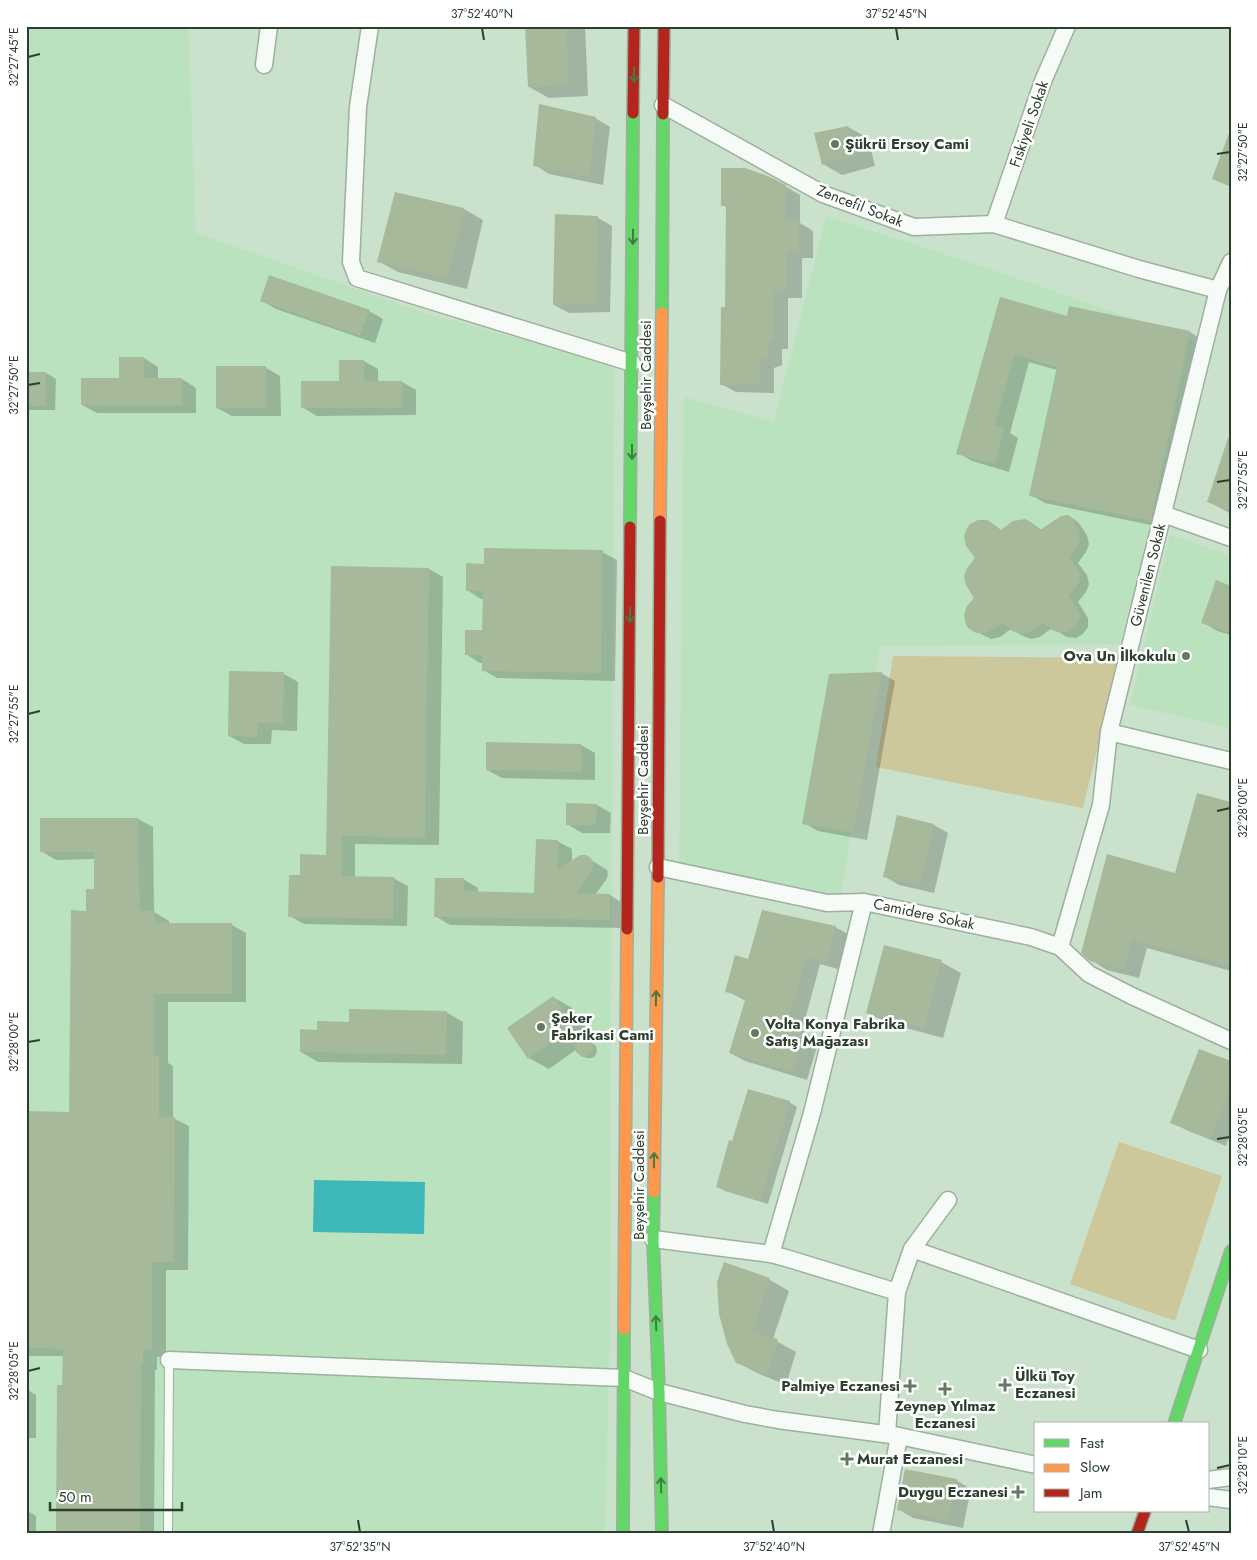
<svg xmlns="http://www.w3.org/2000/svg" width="1257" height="1560" viewBox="0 0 1257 1560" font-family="Jost,sans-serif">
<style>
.built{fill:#bbe2be}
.green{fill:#cdc89b}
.water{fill:#3db7ba}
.shadow{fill:#0003}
.building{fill:#a6b99a}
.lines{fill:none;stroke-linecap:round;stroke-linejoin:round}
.lane-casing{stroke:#9db09e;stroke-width:10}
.street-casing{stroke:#9db09e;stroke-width:19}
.fast-casing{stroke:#9db09e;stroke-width:14}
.slow-casing{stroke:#9db09e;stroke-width:14}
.jam-casing{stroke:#9db09e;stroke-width:14}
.lane{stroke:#f7fbf7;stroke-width:8}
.street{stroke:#f7fbf7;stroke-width:16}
.fast{stroke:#63d668;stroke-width:11}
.slow{stroke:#ff974d;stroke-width:11}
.jam{stroke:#b3261e;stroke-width:11}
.oneway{stroke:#437b46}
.ticks{fill:none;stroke:#2d3f2f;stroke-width:2}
.poi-dot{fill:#647866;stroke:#fff;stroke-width:2}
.labels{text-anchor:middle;stroke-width:5;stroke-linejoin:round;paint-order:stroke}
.street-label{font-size:15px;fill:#2d3f2f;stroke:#fff}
.poi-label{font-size:15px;font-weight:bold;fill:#2d3f2f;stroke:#fff;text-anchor:start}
.neatline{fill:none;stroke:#2d3f2f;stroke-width:2}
.ticks-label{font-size:12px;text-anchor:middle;fill:#2d3f2f}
</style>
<rect width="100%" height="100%" fill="#cae2cb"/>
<g class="built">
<path d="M26 26H188L196 233 431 315 614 364 610 1321 605 1534H26Z"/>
<path d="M826 216 999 272 1201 343 1120 644 880 646 839 910 679 866 684 397 774 422Z"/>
<path d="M1170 535 1231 556V728L1130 705Z"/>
</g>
<g class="green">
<path d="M893 656 1120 658 1083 808 876 767Z"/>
<path d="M1119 1142 1222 1176 1175 1321 1070 1284Z"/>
</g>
<path class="water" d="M314 1180 425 1182 424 1234 313 1232Z"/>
<g class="shadow">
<path d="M526 26H585L588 96 549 98 529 87Z"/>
<path d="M595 118 610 127 603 185 549 174 535 165Z"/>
<path d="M848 127 868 138 875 166 842 175 823 164Z"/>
<path d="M785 186 800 195V223L813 231V258H802V298H788V349H782V365L774 368V393L736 392 721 384 726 308 727 208 723 205Z"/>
<path d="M396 194 464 209 483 220 467 289 398 272 378 261Z"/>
<path d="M598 218 612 226 610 312 569 313 554 305Z"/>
<path d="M1000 298 1068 317 1190 332 1204 341 1165 528 1045 503 1031 495 1057 370 1029 362 1010 433 1018 438 1009 472 972 461 958 453Z"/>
<path d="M262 301 369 311 383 319 375 343 276 309Z"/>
<path d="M144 358 158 367V379H182L196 388V413H97L82 405 120 380Z"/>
<path d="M340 361H364L378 369V382H402L416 390V415L317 416 302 407 340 382Z"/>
<path d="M217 368H266L280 376 281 416H232L217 408Z"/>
<path d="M26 373H46L56 379 55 410H26Z"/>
<path d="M1229 437 1231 438V514L1209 502Z"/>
<path d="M1069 516 1078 522 1087 535 1089 544 1086 552 1078 563 1087 575 1089 584 1086 592 1078 602 1088 618V627L1083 634 1076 638 1067 637 1052 628 1040 637 1031 639 1023 636 1011 629 1000 637 991 639 973 630 976 598 1002 531 1031 523 1042 530Z"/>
<path d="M602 552 617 560 615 681 497 678 483 670V663H480L466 654 484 631V599H481L467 590Z"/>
<path d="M332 567 429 569 443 577 439 845 355 844V878H393L408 886 407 926 304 924 290 916 301 876 327 856Z"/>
<path d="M1231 587V635L1217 631 1203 622Z"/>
<path d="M881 673 895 681 867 840 818 831 804 823Z"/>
<path d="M284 674 298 682 297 731 272 730 271 744H244L229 736Z"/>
<path d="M581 745 595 753V780L502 778 487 770Z"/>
<path d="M1231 804V971L1147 948 1139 978 1107 970 1091 960 1176 874Z"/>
<path d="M597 805 611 813 610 833H582L567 824Z"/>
<path d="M41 819H138L153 827 154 912 169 921V924L232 925 246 933V1002H168V1063L173 1066V1118L189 1126 188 1270H166V1357H157V1370H155L154 1534H57L64 1356H26V1112L71 1113 87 912 96 891V859L56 860 41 851Z"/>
<path d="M934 825 948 833 934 893 899 885 884 876Z"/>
<path d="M557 841 572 849V862L588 858 607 870 608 875 606 880 595 895H610L624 904V928L450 925 435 916 463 879 478 888V893L536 894Z"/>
<path d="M835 927 850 935 841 970 820 964 802 1031 819 1040 807 1080 745 1061 730 1053 746 1001 727 991 749 960Z"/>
<path d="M941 962 961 973 943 1038 887 1023 867 1012Z"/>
<path d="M553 997 572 1008 593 1038 589 1041 596 1046 597 1052 595 1056 592 1058H587L582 1056 577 1049 549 1069 529 1058Z"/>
<path d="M446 1012 463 1022 462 1064 318 1062 301 1052 318 1031 350 1023Z"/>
<path d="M1231 1062V1132L1226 1146 1186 1130 1172 1122Z"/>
<path d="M789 1102 797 1107 768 1204 725 1191 717 1187 733 1143Z"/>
<path d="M725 1264 770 1280 789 1291 773 1339 796 1352 786 1385 757 1373 737 1362Z"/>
<path d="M26 1389 36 1395V1438H26Z"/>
<path d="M956 1480 971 1489 963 1528 913 1518 898 1509Z"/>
<path d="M26 1510 36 1516V1534H26Z"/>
</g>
<g class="building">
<path d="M525 26H566L569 85 528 87Z"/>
<path d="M539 104 596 117 589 177 533 166Z"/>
<path d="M848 126 857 155 822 165 814 133Z"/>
<path d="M1229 133H1231V187L1212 179Z"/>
<path d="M721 168H745L770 177 786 185 785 221H799V251L787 250V291H774L773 342 768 341V357L760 360V385H720L721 307H725L726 206H721Z"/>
<path d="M395 192 464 208 447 278 377 262Z"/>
<path d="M555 214 598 216 596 305H553Z"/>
<path d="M269 275 370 310 360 336 260 301Z"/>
<path d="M1000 297 1067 316 1069 306 1190 331 1151 521 1029 496 1057 367 1014 355 995 425 1004 428 995 464 956 454Z"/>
<path d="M119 357H144V378H182V405H81V378H119Z"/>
<path d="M339 360H364V381H402V408H301V381H339Z"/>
<path d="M216 366H266L267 408H216Z"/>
<rect x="26" y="372" width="20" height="34"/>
<path d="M1228 438 1231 439V511L1207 502Z"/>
<path d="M1069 515 1078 529 1080 538 1077 547 1069 557 1078 569 1080 573 1079 583 1069 596 1079 612 1080 616 1077 625 1070 631 1061 633 1052 630 1043 623 1030 632 1021 634 1012 631 1003 623 986 633H976L968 628 966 624 964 615 967 606 974 598 966 585 964 576 967 568 975 558 966 546 964 536 967 528 970 524 978 520H988L1001 530 1013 521 1025 519 1031 522 1040 530 1061 516Z"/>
<path d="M484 548 603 550 601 673 482 671V655H465V630H482L483 591H466V563L484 564Z"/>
<path d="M331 566 429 568 425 838 341 836V876L394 877 393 919 288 917 289 875H300V854L326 855Z"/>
<path d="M1216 580 1231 586V633L1201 623Z"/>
<path d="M229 671 284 672 283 723H258L257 737 228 736Z"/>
<path d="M882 672 853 833 802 824 829 674Z"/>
<path d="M486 742 581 744V772L486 770Z"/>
<path d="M1197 793 1231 802V966L1132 940 1124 970 1090 961 1081 953 1107 854 1175 873Z"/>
<path d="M566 803 597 804 596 825H566Z"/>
<path d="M897 815 934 824 920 885 883 877Z"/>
<path d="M40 818H138L140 911H155V923H232V994H154V1056H159V1117H175L174 1262H152V1349H143V1363H141L140 1534H56L57 1385H62L63 1349 26 1348V1111L69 1112 71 910 86 911V889H94V852H40Z"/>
<path d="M536 839 558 840 557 870 580 855H586L591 858 593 864V869L576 893 610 894V920L434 917 435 878H464V891L534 893Z"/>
<path d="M762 910 836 926 827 962 806 957 787 1026 805 1031 792 1072 729 1053 746 997 725 992 735 955 748 959Z"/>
<path d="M884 945 942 960 924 1028 866 1013Z"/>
<path d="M553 996 575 1026 528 1059 507 1028Z"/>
<path d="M349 1009 447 1011 446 1055 300 1052V1029L317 1030V1021L349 1022Z"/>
<path d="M571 1032 589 1039 592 1042 593 1050 589 1055 582 1057 576 1052Z"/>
<path d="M1199 1049 1231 1061V1087L1211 1139 1170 1123Z"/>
<path d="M748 1089 790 1101 760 1201 716 1187 729 1140 732 1141Z"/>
<path d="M724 1262 770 1278 752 1333 778 1339 767 1375 736 1363 727 1344 719 1314 717 1282Z"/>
<path d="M905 1469 957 1479 948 1521 897 1510Z"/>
</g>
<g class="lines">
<defs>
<path id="lane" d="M168 1534 169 1360"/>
<g id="street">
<path d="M370 26 358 107 351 262 357 278 632 363"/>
<path d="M264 65 269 26"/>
<path d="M663 105 823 194 914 227 994 224 1139 269 1218 290"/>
<path d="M994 224 1043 81 1067 26"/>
<path d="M1163 514 1231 538"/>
<path d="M1109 732 1231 761"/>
<path d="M658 867 827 903 864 902"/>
<path d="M1060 947 1101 805 1109 732 1218 290 1231 262"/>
<path d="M653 1239 771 1254 786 1258 897 1292"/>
<path d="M912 1249 1199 1350"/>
<path d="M771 1254 812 1113 864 902 1031 937 1060 947 1089 974 1132 996 1231 1041"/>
<path d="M169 1360 624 1378 659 1392 745 1414 778 1420 899 1436 1036 1465"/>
<path d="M887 1434 897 1292 912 1249 948 1200"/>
<path d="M1208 1480 1231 1477"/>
<path d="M1208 1497 1231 1500"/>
<path d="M881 1534 899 1436"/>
</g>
<g id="fast">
<path d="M662 313 663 114"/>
<path d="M630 527 633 113"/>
<path d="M654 1192 653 1239 659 1392 662 1534"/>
<path d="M1174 1424 1231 1251"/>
<path d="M623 1534 624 1329"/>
</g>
<g id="slow">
<path d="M660 521 662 313"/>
<path d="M654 1192 658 877"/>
<path d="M624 1329 627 929"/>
</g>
<g id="jam">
<path d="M633 113 634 26"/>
<path d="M663 114 664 26"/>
<path d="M658 877 660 521"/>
<path d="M627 929 630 527"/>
<path d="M1137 1534 1145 1511"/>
</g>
</defs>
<use href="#lane" class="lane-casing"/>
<use href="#street" class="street-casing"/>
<use href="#fast" class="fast-casing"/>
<use href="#slow" class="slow-casing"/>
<use href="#jam" class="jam-casing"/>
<use href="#lane" class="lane"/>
<use href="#street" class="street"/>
<use href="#fast" class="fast"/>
<use href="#slow" class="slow"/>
<use href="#jam" class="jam"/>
</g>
<defs><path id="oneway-shaft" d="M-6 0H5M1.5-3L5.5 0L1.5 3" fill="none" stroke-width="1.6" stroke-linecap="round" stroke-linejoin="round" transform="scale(1.25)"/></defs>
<g class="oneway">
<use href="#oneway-shaft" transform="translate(634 75) rotate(90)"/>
<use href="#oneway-shaft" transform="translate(633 237) rotate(90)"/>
<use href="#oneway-shaft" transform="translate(632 452) rotate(90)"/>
<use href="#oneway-shaft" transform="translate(630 615) rotate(90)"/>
<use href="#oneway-shaft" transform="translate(656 998) rotate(-89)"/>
<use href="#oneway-shaft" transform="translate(654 1160) rotate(-89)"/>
<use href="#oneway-shaft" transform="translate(656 1323) rotate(-92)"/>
<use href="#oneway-shaft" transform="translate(661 1485) rotate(-91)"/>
</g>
<path class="ticks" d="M482 28 484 40M896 28 898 40M28 57 40 54M1217 154 1230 152M28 385 40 383M1217 482 1230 480M28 714 40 711M1217 811 1230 808M28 1042 40 1040M1217 1139 1230 1137M28 1371 40 1368M1217 1468 1230 1465M358 1520 360 1532M772 1520 774 1532M1186 1520 1189 1532"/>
<g class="poi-dot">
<circle cx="835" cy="144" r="5"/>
<circle cx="1186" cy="656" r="5"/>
<circle cx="541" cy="1027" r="5"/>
<circle cx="755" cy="1033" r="5"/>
<path d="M1002.5 1377.5h5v5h5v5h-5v5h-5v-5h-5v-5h5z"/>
<path d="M907.5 1378.5h5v5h5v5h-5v5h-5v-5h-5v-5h5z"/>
<path d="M942.5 1381.5h5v5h5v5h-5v5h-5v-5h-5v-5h5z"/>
<path d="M844.5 1451.5h5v5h5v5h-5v5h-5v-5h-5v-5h5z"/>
<path d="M1015.5 1484.5h5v5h5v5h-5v5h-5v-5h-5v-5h5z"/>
</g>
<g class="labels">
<g class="street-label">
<text transform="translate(1029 124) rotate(-71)" y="5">Fıskiyeli Sokak</text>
<text transform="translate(860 206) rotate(21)" y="5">Zencefil Sokak</text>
<text transform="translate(646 375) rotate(-90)" y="5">Beyşehir Caddesi</text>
<text transform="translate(1148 575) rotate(-76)" y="5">Güvenilen Sokak</text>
<text transform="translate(643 780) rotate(-90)" y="5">Beyşehir Caddesi</text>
<text transform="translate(924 914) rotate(12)" y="5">Camidere Sokak</text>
<text transform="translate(639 1185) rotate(-90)" y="5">Beyşehir Caddesi</text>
</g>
<g class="poi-label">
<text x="845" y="149">Şükrü Ersoy Cami</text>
<text x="1176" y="661" text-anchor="end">Ova Un İlkokulu</text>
<text x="551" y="1023">Şeker<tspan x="551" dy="17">Fabrikasi Cami</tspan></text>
<text x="765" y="1029">Volta Konya Fabrika<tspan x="765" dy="17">Satış Mağazası</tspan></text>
<text x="1015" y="1381">Ülkü Toy<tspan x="1015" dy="17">Eczanesi</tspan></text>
<text x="900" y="1391" text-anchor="end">Palmiye Eczanesi</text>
<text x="945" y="1411" text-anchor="middle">Zeynep Yılmaz<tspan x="945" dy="17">Eczanesi</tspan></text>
<text x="857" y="1464">Murat Eczanesi</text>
<text x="1008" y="1497" text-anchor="end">Duygu Eczanesi</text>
</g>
</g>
<rect width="1257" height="1560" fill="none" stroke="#ffffff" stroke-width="55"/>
<rect x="1034" y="1422" width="175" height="90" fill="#ffffff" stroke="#abb2ac"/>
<rect x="1044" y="1439" width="25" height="8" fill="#63d668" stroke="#abb2ac"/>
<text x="1080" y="1448" font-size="15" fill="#2d3f2f">Fast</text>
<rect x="1044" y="1464" width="25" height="8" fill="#ff974d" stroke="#abb2ac"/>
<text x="1080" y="1472" font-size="15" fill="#2d3f2f">Slow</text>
<rect x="1044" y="1489" width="25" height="8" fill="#b3261e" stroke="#abb2ac"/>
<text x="1080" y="1498" font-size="15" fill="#2d3f2f">Jam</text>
<path d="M50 1502v8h132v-8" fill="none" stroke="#2d3f2f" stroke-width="2.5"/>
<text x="58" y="1502" font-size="15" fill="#2d3f2f" stroke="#ffffff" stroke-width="4" paint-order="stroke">50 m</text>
<rect x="28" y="28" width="1202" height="1504" class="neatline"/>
<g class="ticks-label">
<text x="482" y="18">37°52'40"N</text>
<text x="896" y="18">37°52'45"N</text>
<text transform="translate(14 57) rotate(-90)" y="4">32°27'45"E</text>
<text transform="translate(1243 152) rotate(-90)" y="4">32°27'50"E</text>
<text transform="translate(14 385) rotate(-90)" y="4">32°27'50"E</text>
<text transform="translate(1243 480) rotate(-90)" y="4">32°27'55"E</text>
<text transform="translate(14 714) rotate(-90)" y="4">32°27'55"E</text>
<text transform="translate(1243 808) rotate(-90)" y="4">32°28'00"E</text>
<text transform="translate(14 1042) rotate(-90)" y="4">32°28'00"E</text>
<text transform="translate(1243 1137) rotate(-90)" y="4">32°28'05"E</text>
<text transform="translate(14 1371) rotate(-90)" y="4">32°28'05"E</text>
<text transform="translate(1243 1465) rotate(-90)" y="4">32°28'10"E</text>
<text x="360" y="1551">37°52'35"N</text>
<text x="774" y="1551">37°52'40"N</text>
<text x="1189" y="1551">37°52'45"N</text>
</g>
</svg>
